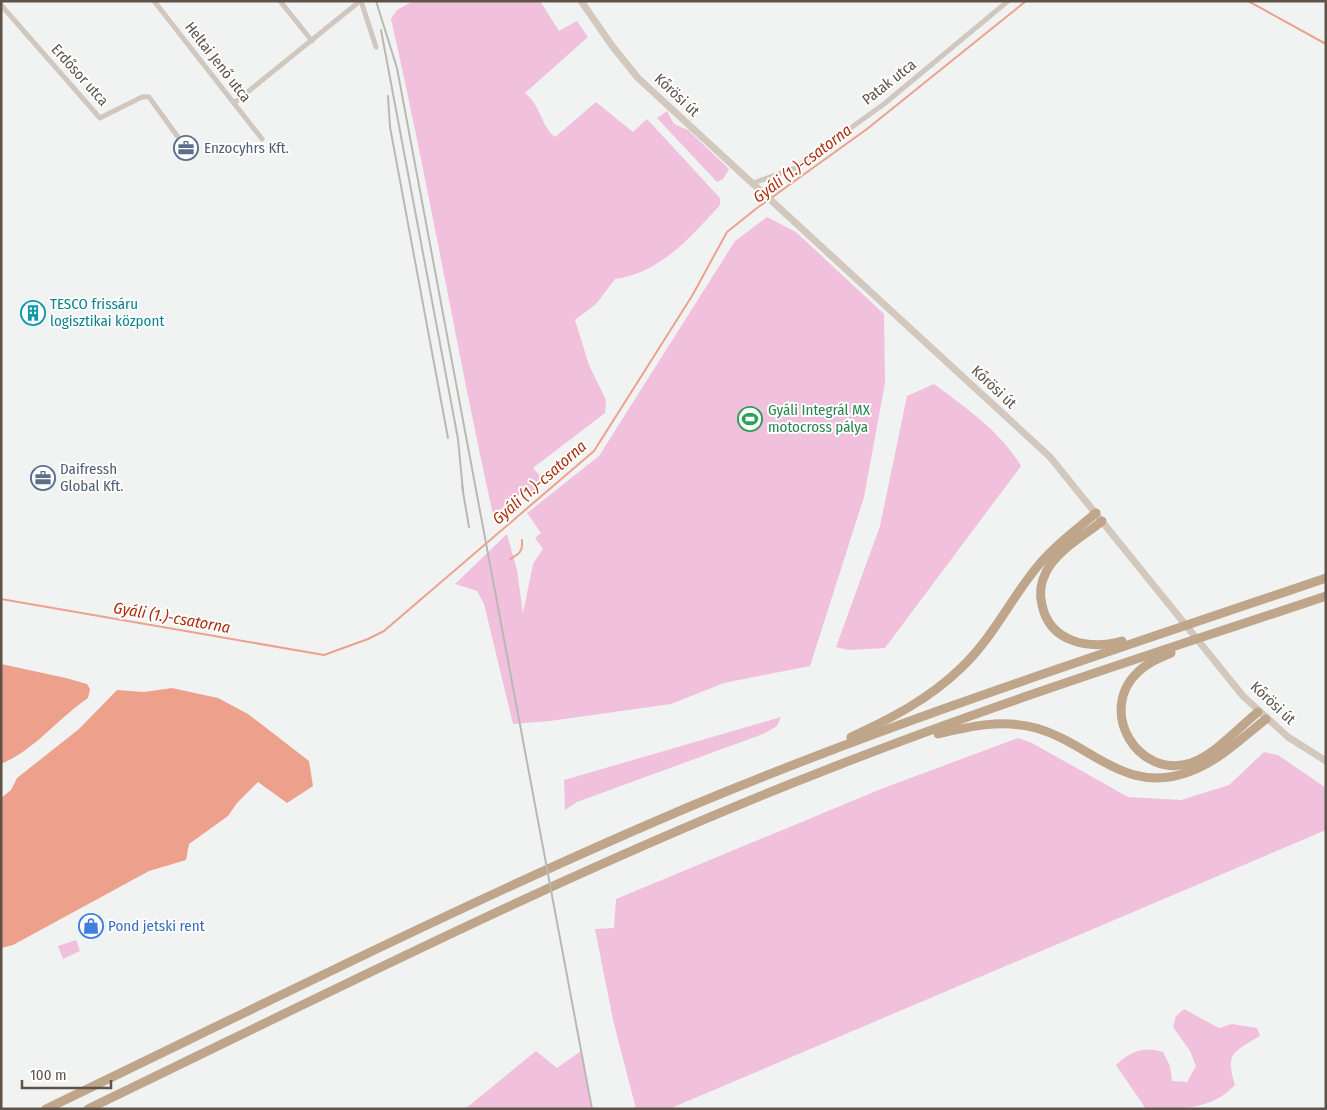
<svg xmlns="http://www.w3.org/2000/svg" width="1327" height="1110" viewBox="0 0 1327 1110" font-family="'Fira Sans Condensed',sans-serif">
<style>
.green{fill:#f0c0dd}
.water{fill:#eda18d}
.lines{fill:none;stroke-linecap:round;stroke-linejoin:round}
.stream{stroke:#eda18d;stroke-width:2}
.street{stroke:#d0c7bf;stroke-width:5}
.secondary{stroke:#d2c8bd;stroke-width:7}
.highway{stroke:#bfa589;stroke-width:9}
.rail{stroke:#bbb8b3;stroke-width:2}
.labels{text-anchor:middle;stroke-width:4;stroke-linejoin:round;paint-order:stroke}
.street-label{font-size:15px;fill:#5f5348;stroke:#fff}
.service-label{font-size:15px;fill:#4e5e75;stroke:#fff;text-anchor:start}
.culture-label{font-size:15px;fill:#0d838f;stroke:#fff;text-anchor:start}
.leisure-label{font-size:15px;fill:#27864d;stroke:#fff;text-anchor:start}
.shop-label{font-size:15px;fill:#366cbe;stroke:#fff;text-anchor:start}
.water-label{font-size:16px;font-style:italic;fill:#ae2e0c;stroke:#fff}
</style>
<rect width="100%" height="100%" fill="#f1f3f3"/>
<g class="green">
<path d="M413 1H540L559 31 577 21 588 37 525 93C540 104 541 126 555 137L596 102 633 132 647 119 720 198V205C691 237 660 273 615 279L596 304 575 320 589 365 606 400 605 413 533 468 541 477 538 488 532 496 521 493 494 519C457 353 429 185 391 19L397 10Z"/>
<path d="M667 111 674 124 688 130 729 169 723 179 717 182 657 118Z"/>
<path d="M767 217 796 232 884 314 885 383 864 497 810 666 724 683 671 704 550 721 513 724 484 604 477 591 455 584 507 534 517 570 523 613 533 564 543 549 535 538 541 533 527 513 599 456 735 241Z"/>
<path d="M934 384C966 408 1000 431 1021 466L885 648 848 650 836 647 880 526 907 396Z"/>
<path d="M781 717 777 726 763 734 577 802 565 810 564 780Z"/>
<path d="M1018 738 1032 743 1128 797 1181 800 1229 785 1264 752 1278 755 1326 788V830L669 1109H636L613 1020 595 929 614 928 616 899 881 789Z"/>
<path d="M76 940 80 951 63 959 58 946Z"/>
<path d="M1184 1009 1219 1028 1232 1024 1257 1028 1260 1036C1233 1052 1225 1053 1235 1085 1212 1110 1181 1109 1146 1109L1116 1065C1131 1051 1143 1046 1163 1052L1170 1066 1172 1081 1187 1082 1196 1066 1190 1051 1173 1027 1176 1016Z"/>
<path d="M536 1051 557 1068 581 1051 592 1109H465Z"/>
</g>
<g class="water">
<path d="M1 664 66 678 87 684 90 689 88 698C60 717 33 751 1 764Z"/>
<path d="M172 688 218 698 248 714 309 761 313 786 287 803 258 782 237 803 228 816 189 844 186 860 149 871 13 945 1 948V798L11 790 17 778 79 729 117 690 144 692Z"/>
</g>
<g class="lines">
<g class="stream">
<path d="M1248 1 1326 44"/>
<path d="M510 559C519 554 523 552 522 540"/>
<path d="M1 599 324 655 368 639 384 631 594 451 692 296 727 232 757 208 867 129 1026 1"/>
</g>
<g class="street">
<path d="M154 1 262 139"/>
<path d="M280 1 312 41"/>
<path d="M361 1 376 47"/>
<path d="M1 5 100 118 142 97H149L188 151"/>
<path d="M234 103 360 1"/>
<path d="M753 183 795 168 884 104 1008 1"/>
</g>
<path class="secondary" d="M581 1 613 47 638 78 1050 457 1243 696 1288 737 1326 761"/>
<g class="highway">
<path d="M1102 521C1084 536 1057 550 1046 572 1041 582 1039 594 1042 605 1050 643 1090 650 1122 641"/>
<path d="M1171 653C1159 658 1147 663 1138 672 1097 710 1137 780 1191 763 1216 754 1238 728 1258 712"/>
<path d="M938 734C971 726 1002 719 1036 728 1092 744 1126 797 1191 771 1220 760 1242 738 1266 719"/>
<path d="M851 737C892 718 929 699 961 668 992 639 1010 600 1037 567 1053 547 1076 530 1096 513"/>
<path d="M46 1109C262 1005 476 897 696 804 902 718 1115 650 1326 578"/>
<path d="M88 1109C335 990 580 865 836 766 997 703 1162 651 1326 596"/>
</g>
<g class="rail">
<path d="M376 1 397 68 592 1109"/>
<path d="M381 30 458 439 463 491"/>
<path d="M388 96 390 127 448 438"/>
<path d="M462 486 469 527"/>
</g>
</g>
<defs>
<symbol id="office-ring" viewBox="-11 -11 22 22"><circle r="9.5" fill="#fff" stroke="#5c6f8a" stroke-width="1.5"/><path d="M-6-3h4V-5.5h4V-3h4V5H-6ZM-1-4.5V-3h2v-1.5ZM-6 0V1H6V0Z" fill="#5c6f8a"/></symbol>
<symbol id="building-ring" viewBox="-11 -11 22 22"><circle r="9.5" fill="#fff" stroke="#0f9aa8" stroke-width="1.5"/><path d="M-4-6H4V6H1V3H-1V6H-4ZM-2.5-4.3h1.7v1.8h-1.7ZM.8-4.3h1.7v1.8H.8ZM-2.5-1h1.7V.8h-1.7ZM.8-1h1.7V.8H.8Z" fill="#0f9aa8"/></symbol>
<symbol id="stadium-ring" viewBox="-11 -11 22 22"><circle r="9.5" fill="#fff" stroke="#2e9e5b" stroke-width="1.5"/><path d="M0-5a6.5 5 0 1 0 0 10a6.5 5 0 1 0 0-10ZM-3.5-1.8h7v3.6h-7Z" fill="#2e9e5b"/></symbol>
<symbol id="shop-ring" viewBox="-11 -11 22 22"><circle r="9.5" fill="#fff" stroke="#3f7fe0" stroke-width="1.5"/><path d="M-5-2.5h2.3a2.7 3.5 0 0 1 5.4 0H5L5.5 6h-11ZM-1.5-2.5h3a1.5 2.3 0 0 0-3 0Z" fill="#3f7fe0"/></symbol>
</defs>
<g fill-rule="evenodd">
<use href="#office-ring" x="172" y="134" width="28" height="28"/>
<use href="#building-ring" x="19" y="299" width="28" height="28"/>
<use href="#stadium-ring" x="736" y="405" width="28" height="28"/>
<use href="#office-ring" x="29" y="464" width="28" height="28"/>
<use href="#shop-ring" x="77" y="912" width="28" height="28"/>
</g>
<g class="labels">
<g class="street-label">
<text transform="translate(218 62) rotate(52)" y="5">Heltai Jenő utca</text>
<text transform="translate(80 75) rotate(48)" y="5">Erdősor utca</text>
<text transform="translate(889 82) rotate(-38)" y="5">Patak utca</text>
<text transform="translate(677 95) rotate(43)" y="5">Kőrösi út</text>
<text transform="translate(994 387) rotate(43)" y="5">Kőrösi út</text>
<text transform="translate(1273 703) rotate(43)" y="5">Kőrösi út</text>
</g>
<g class="service-label">
<text x="204" y="153">Enzocyhrs Kft.</text>
<text x="60" y="474">Daifressh<tspan x="60" dy="17">Global Kft.</tspan></text>
</g>
<g class="culture-label">
<text x="50" y="309">TESCO frissáru<tspan x="50" dy="17">logisztikai központ</tspan></text>
</g>
<g class="leisure-label">
<text x="768" y="415">Gyáli Integrál MX<tspan x="768" dy="17">motocross pálya</tspan></text>
</g>
<g class="shop-label">
<text x="108" y="931">Pond jetski rent</text>
</g>
<g class="water-label">
<text transform="translate(802 163) rotate(-37)" y="6">Gyáli (1.)-csatorna</text>
<text transform="translate(539 482) rotate(-41)" y="6">Gyáli (1.)-csatorna</text>
<text transform="translate(172 617) rotate(10)" y="6">Gyáli (1.)-csatorna</text>
</g>
</g>
<rect width="1327" height="1110" fill="none" stroke="#5f5348" stroke-width="5"/>
<path d="M22 1080v8h89v-8" fill="none" stroke="#5f5348" stroke-width="2.5"/>
<text x="30" y="1080" font-size="15" fill="#5f5348" stroke="#ffffff" stroke-width="4" paint-order="stroke">100 m</text>
</svg>
